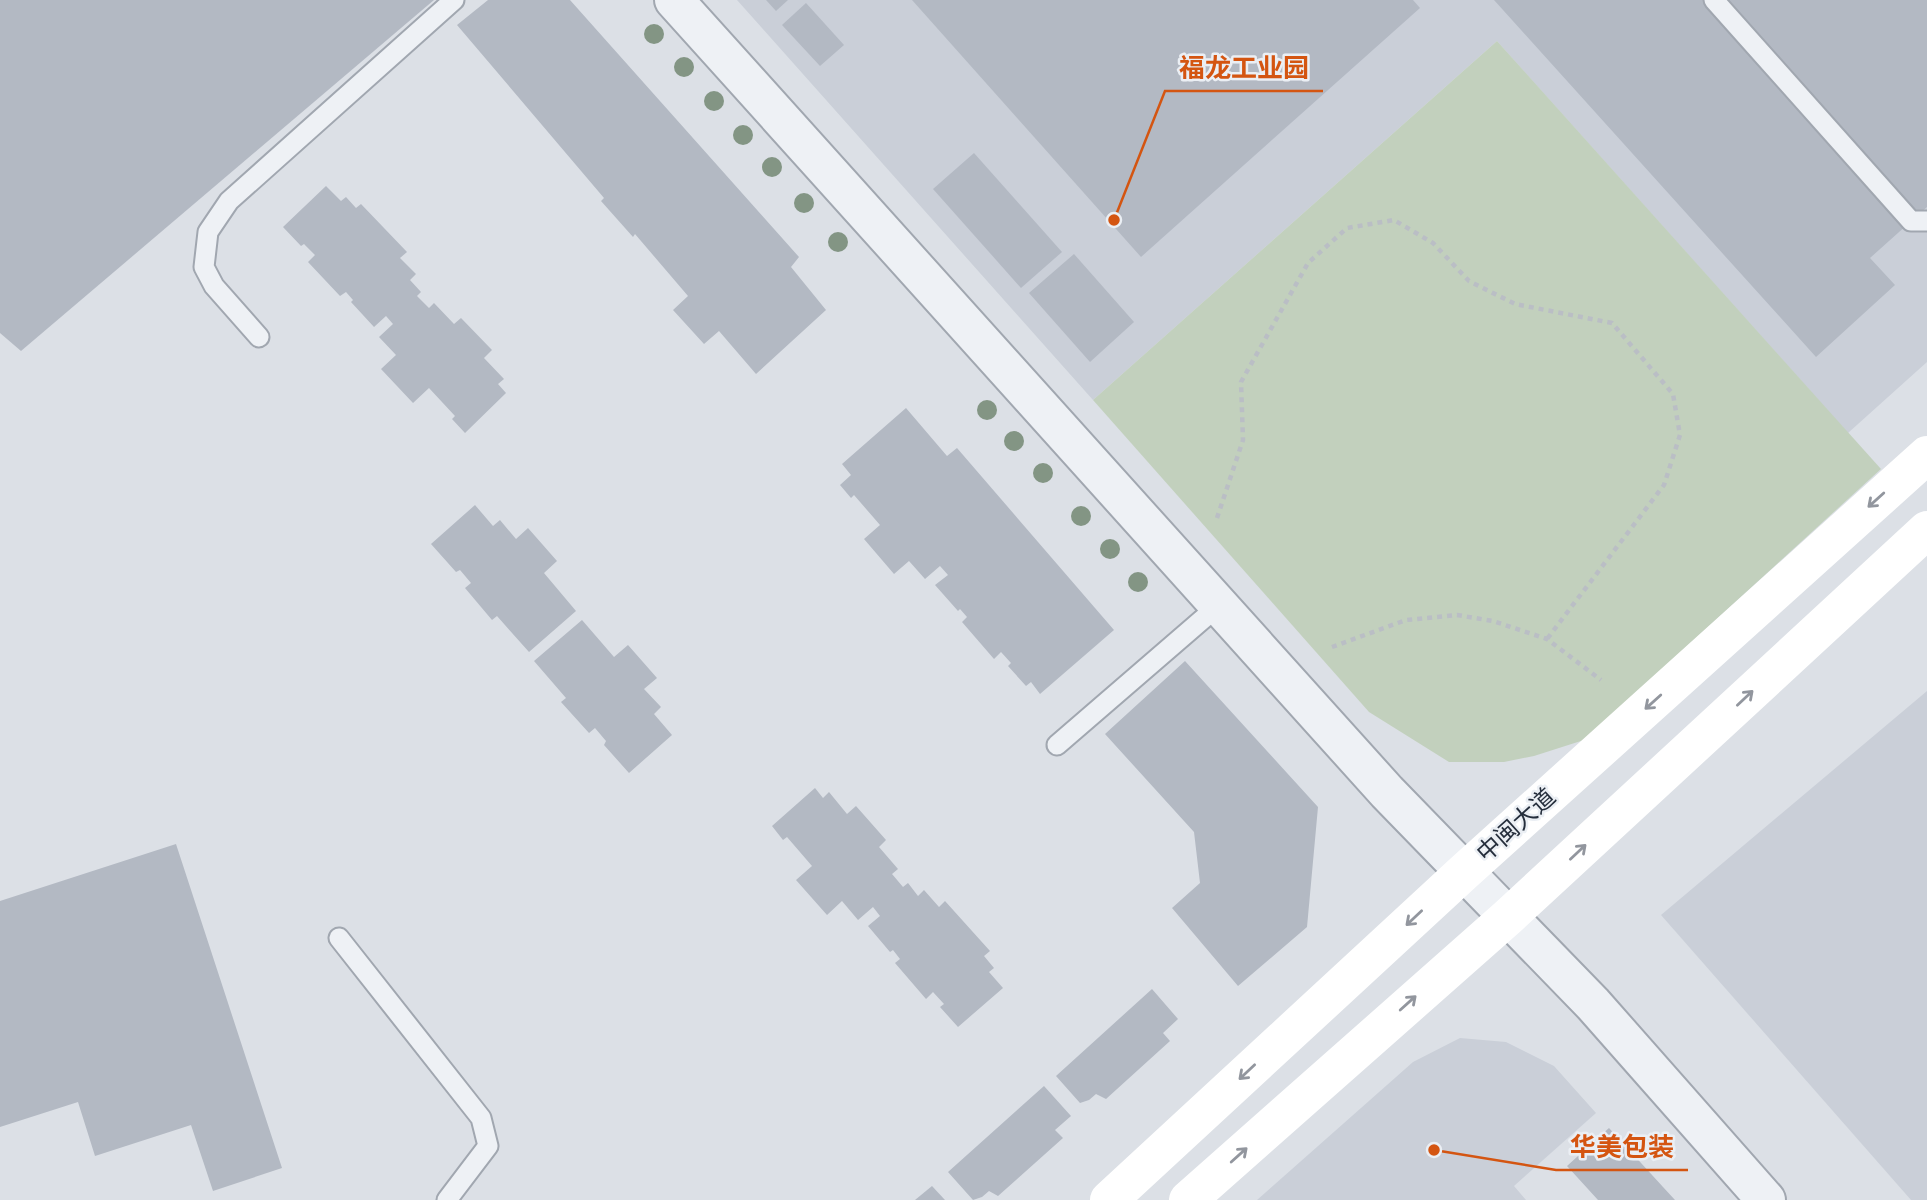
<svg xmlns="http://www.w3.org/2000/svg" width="1927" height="1200" viewBox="0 0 1927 1200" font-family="Cabin,'Noto Sans SC',sans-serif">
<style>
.built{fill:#cacfd8}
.green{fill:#c2d0bd}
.building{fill:#b3b9c3}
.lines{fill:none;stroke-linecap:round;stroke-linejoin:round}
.service-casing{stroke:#a1a7b0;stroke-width:23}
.minor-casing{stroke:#a1a7b0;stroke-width:42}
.path{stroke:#babec5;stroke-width:4.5;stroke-dasharray:5 5;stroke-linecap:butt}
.service{stroke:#eef1f5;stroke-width:19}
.minor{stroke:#eef1f5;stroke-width:38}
.secondary{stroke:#fff;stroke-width:38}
.tree{fill:#839584}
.oneway{stroke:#92969e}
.labels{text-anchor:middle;stroke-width:5;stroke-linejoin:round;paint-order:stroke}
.street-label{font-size:24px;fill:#252e3c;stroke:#ebeff4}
.leader{fill:none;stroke:#d45511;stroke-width:2.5}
.callout-dot{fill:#d45511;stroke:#ebeff4;stroke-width:2.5}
.callout-label{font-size:26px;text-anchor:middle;font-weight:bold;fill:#d45511;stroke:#ebeff4;stroke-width:5;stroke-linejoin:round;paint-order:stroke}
</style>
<rect width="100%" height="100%" fill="#dce0e6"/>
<g class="built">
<path d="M737 0H1927V362L1848 433 1497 41 1093 400Z"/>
<path d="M1927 691V1200H1911L1661 915Z"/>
<path d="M1460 1038 1506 1042 1554 1066 1596 1113 1514 1186 1526 1200H1257L1413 1062Z"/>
</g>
<path class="green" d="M1497 41 1881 469 1584 740 1534 756 1504 762H1449L1369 712 1093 400Z"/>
<g class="building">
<path d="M0 0H434L21 351 0 333Z"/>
<path d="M488 0H570L799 257 791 267 826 310 756 374 719 331 704 344 673 310 688 296 635 234 633 237 601 201 604 198 457 25Z"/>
<path d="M766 0H788L776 11Z"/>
<path d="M912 0H1413L1420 8 1141 257Z"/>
<path d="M1494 0H1927V207L1870 258 1895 285 1816 357Z"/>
<path d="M806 3 844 45 820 66 782 25Z"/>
<path d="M974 153 1062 252 1021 288 933 189Z"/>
<path d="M326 186 341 201 346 197 356 208 361 204 407 252 400 258 416 274 410 280 421 292 417 296 429 308 434 303 454 324 461 318 492 350 484 358 504 379 498 384 506 393 465 433 452 419 455 416 429 388 413 403 381 369 396 355 379 337 393 324 386 316 374 327 351 302 353 300 346 292 340 296 308 262 315 255 304 244 301 246 283 227Z"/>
<path d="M1074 254 1134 322 1090 362 1029 293Z"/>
<path d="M906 408 947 456 957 448 1114 630 1040 694 1031 682 1026 686 1008 666 1011 663 1001 652 994 659 962 622 967 617 960 609 958 611 935 585 948 575 940 566 925 579 909 561 894 574 864 539 880 525 854 495 851 498 840 485 851 475 842 464Z"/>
<path d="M475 505 493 526 500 520 516 539 528 528 557 561 544 573 576 611 529 652 497 616 492 620 465 588 471 583 460 570 456 572 431 544Z"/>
<path d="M582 620 614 657 628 645 657 678 644 689 661 707 654 714 672 735 629 773 604 745 606 741 595 728 589 733 561 702 566 698 534 661Z"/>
<path d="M1185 661 1318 807 1307 927 1238 986 1172 908 1200 883 1194 832 1105 734Z"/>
<path d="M815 788 823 798 829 792 847 814 856 806 886 840 879 847 898 869 892 874 903 887 908 883 918 896 924 890 939 907 945 901 990 951 984 956 994 968 989 972 1003 988 958 1027 940 1007 944 1004 933 992 926 999 895 963 900 959 893 950 890 952 868 926 880 916 873 907 858 920 842 901 827 915 796 880 812 866 787 837 783 840 772 826Z"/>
<path d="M176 844 282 1168 213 1191 191 1125 95 1156 78 1102 0 1127V901Z"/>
<path d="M1152 989 1178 1019 1163 1033 1170 1041 1106 1099 1096 1094 1089 1100 1080 1103 1056 1076Z"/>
<path d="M1044 1086 1071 1116 1055 1130 1063 1138 998 1196 989 1191 982 1197 973 1200 948 1172Z"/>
<path d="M1609 1128 1663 1187 1675 1200H1598L1567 1166Z"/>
<path d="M932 1186 945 1200H915Z"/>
</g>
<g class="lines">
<defs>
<g id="service">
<path d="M1714 0 1911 221H1927"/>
<path d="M259 337 214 286 204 267 208 232 229 201 454 0"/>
<path d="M1057 745 1218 606"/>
<path d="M339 938 481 1118 488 1146 447 1200"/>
</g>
<path id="minor" d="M674 0 1387 792 1593 1004 1766 1200"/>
</defs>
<use href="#service" class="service-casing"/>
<use href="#minor" class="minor-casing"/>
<g class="path">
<path d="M1217 518 1243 440 1241 382 1308 263 1347 228 1394 220 1433 243 1469 281 1515 304 1612 323 1673 394 1680 435 1664 485 1547 639"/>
<path d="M1332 647 1406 620 1457 615 1493 621 1547 639 1601 680"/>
</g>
<use href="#service" class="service"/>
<use href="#minor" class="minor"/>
<g class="secondary">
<path d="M1109 1200 1464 872 1927 455"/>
<path d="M1188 1200 1508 917 1927 530"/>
</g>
</g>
<g class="tree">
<circle cx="654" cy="34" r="10"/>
<circle cx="684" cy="67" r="10"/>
<circle cx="714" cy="101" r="10"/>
<circle cx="743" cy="135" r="10"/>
<circle cx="772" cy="167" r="10"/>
<circle cx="804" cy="203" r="10"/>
<circle cx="838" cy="242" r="10"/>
<circle cx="987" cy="410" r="10"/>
<circle cx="1014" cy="441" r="10"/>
<circle cx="1043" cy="473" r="10"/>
<circle cx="1081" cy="516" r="10"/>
<circle cx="1110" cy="549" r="10"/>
<circle cx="1138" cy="582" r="10"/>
</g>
<defs><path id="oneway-shaft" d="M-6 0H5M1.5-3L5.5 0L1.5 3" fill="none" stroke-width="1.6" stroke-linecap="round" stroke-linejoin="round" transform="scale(1.75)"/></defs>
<g class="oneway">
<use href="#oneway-shaft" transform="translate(1876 500) rotate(138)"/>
<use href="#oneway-shaft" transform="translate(1745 698) rotate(-43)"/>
<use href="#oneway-shaft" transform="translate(1653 702) rotate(138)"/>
<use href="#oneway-shaft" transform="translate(1578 852) rotate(-43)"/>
<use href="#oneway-shaft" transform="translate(1414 918) rotate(137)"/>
<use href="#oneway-shaft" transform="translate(1408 1003) rotate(-42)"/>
<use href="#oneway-shaft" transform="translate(1247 1072) rotate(137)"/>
<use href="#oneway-shaft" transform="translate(1239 1155) rotate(-42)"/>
</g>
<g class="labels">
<g class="street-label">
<text transform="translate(1516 825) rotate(-42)" y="8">中闽大道</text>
</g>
</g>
<path class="leader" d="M1114 220L1165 91H1323M1434 1150L1556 1170H1688"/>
<g class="callout-dot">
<circle cx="1114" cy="220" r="7"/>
<circle cx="1434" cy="1150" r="7"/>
</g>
<g class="callout-label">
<text x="1244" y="77">福龙工业园</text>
<text x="1622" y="1156">华美包装</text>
</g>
</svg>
